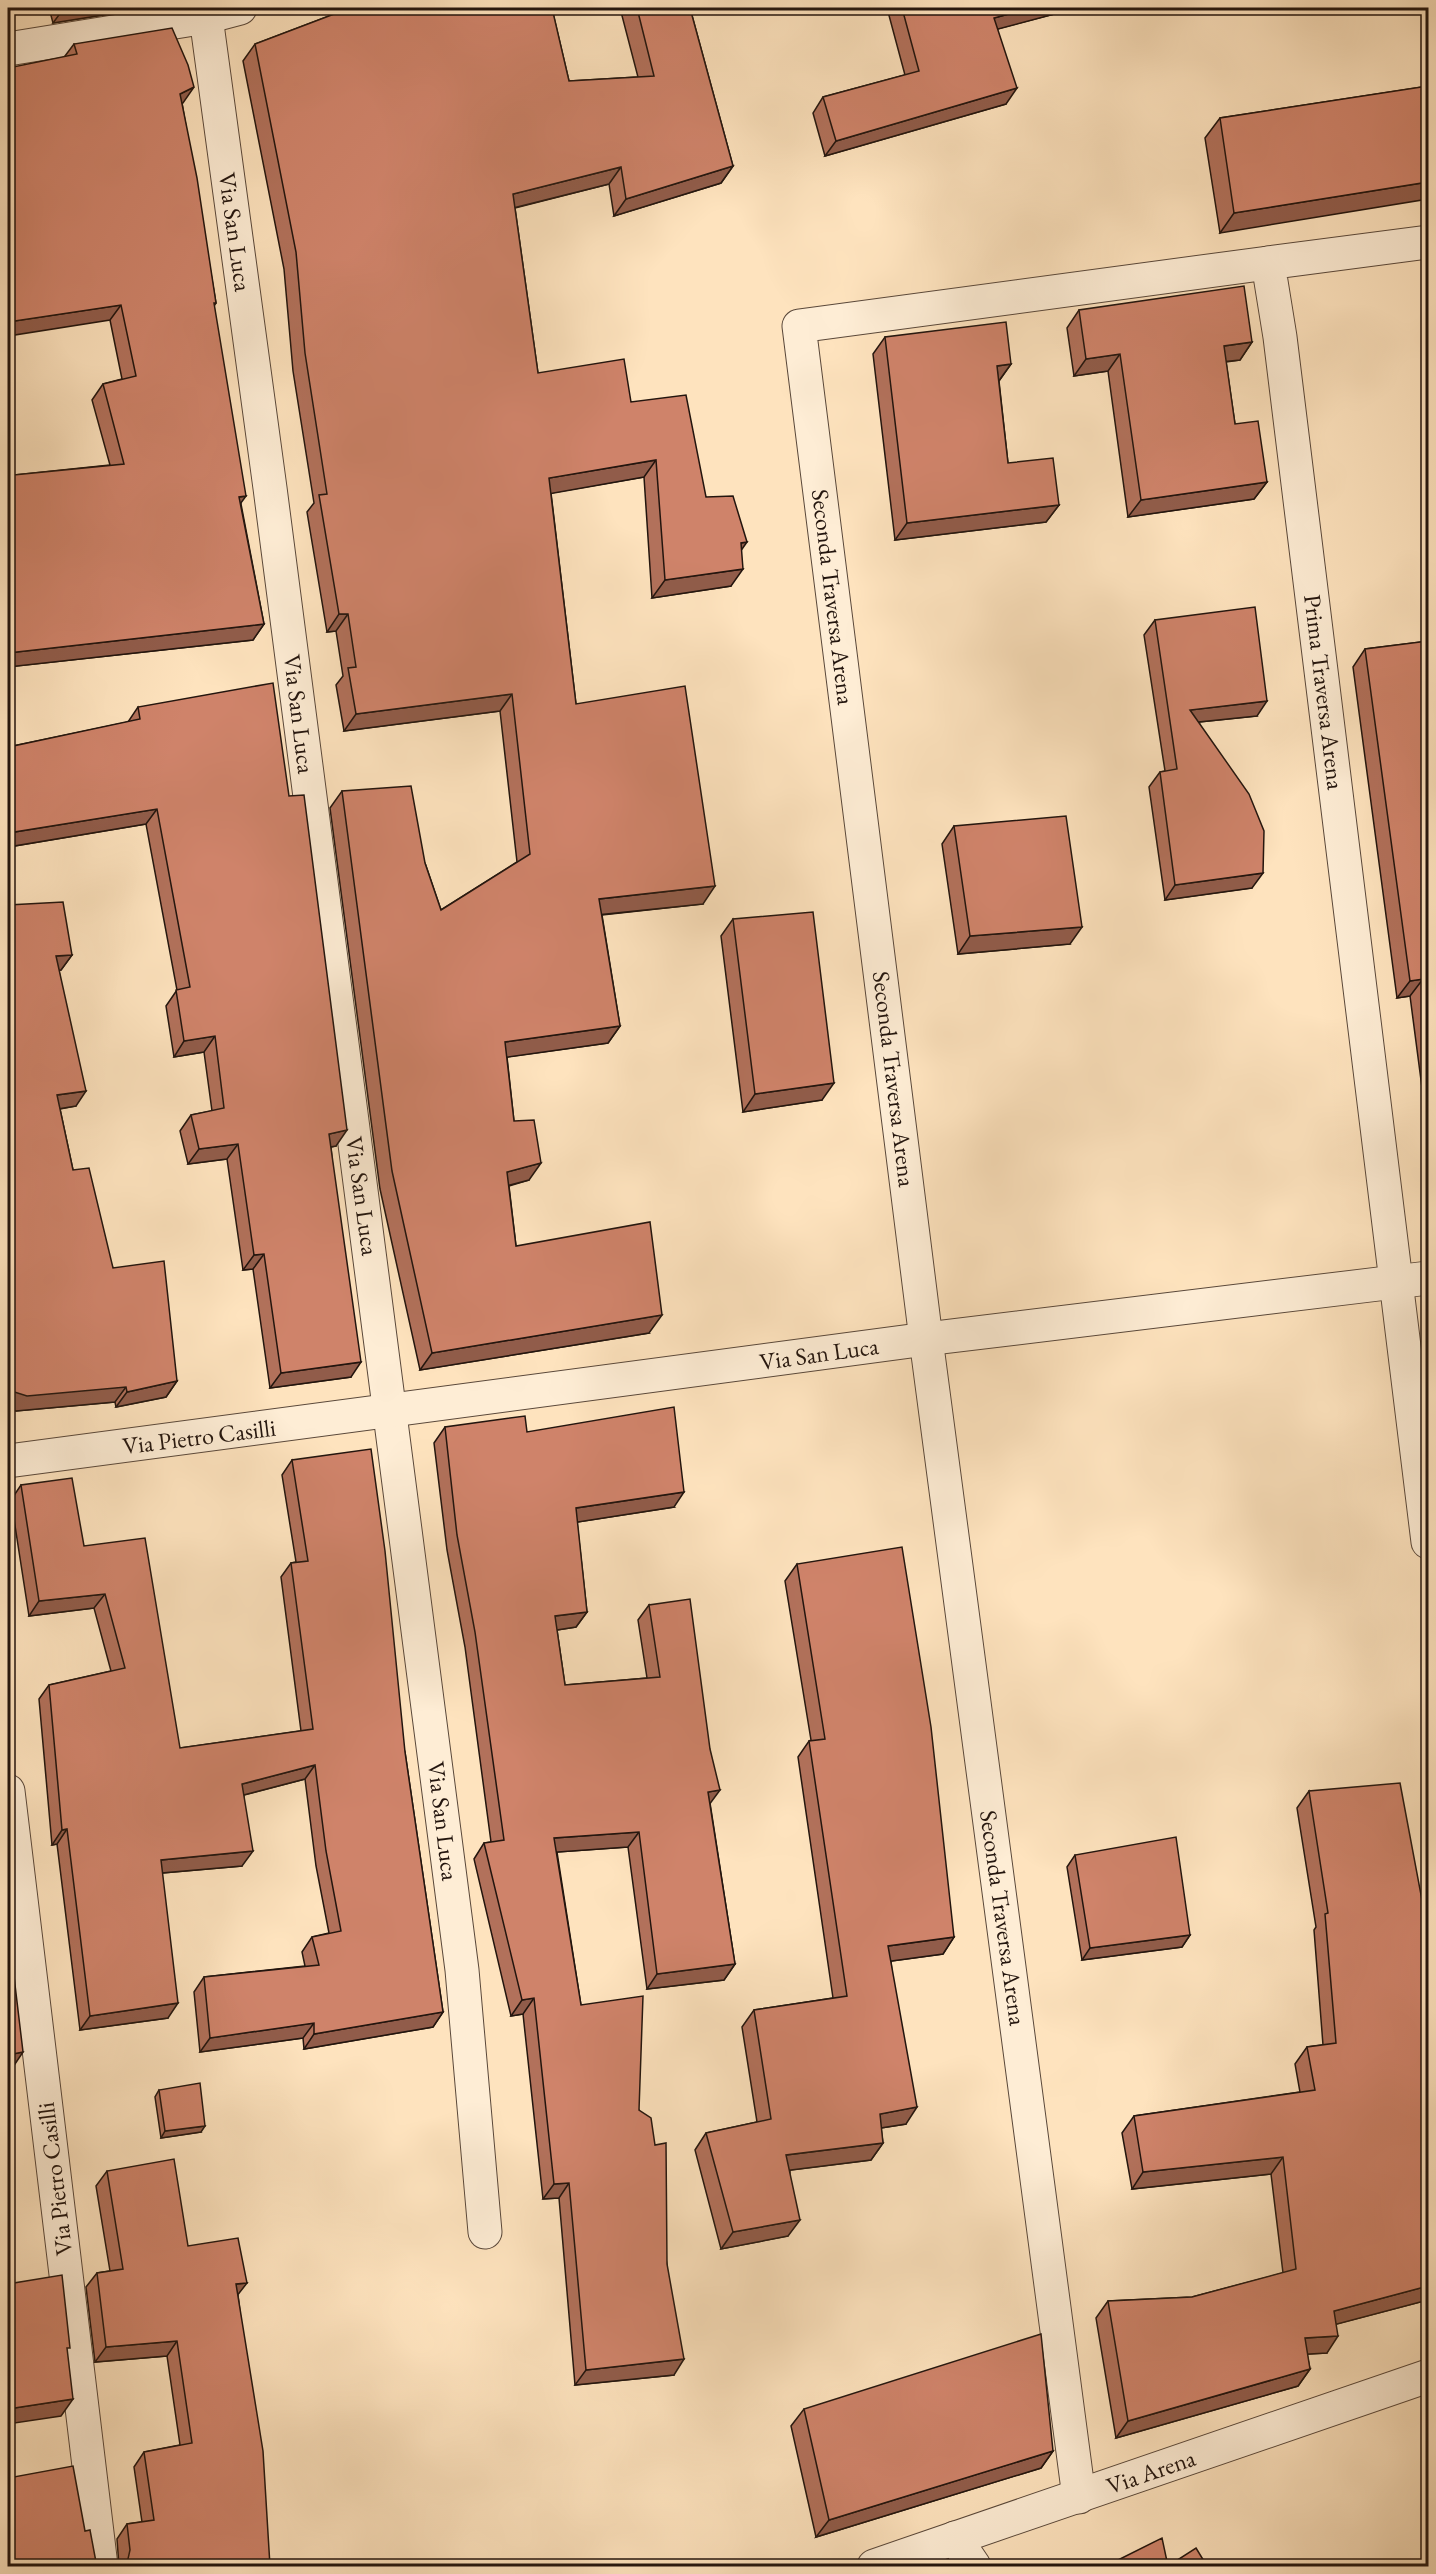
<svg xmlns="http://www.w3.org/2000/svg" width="1436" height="2574" viewBox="0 0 1436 2574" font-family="'EB Garamond',serif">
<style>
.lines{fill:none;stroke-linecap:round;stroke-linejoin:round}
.minor-casing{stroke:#5a483a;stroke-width:35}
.minor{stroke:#feedd5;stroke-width:33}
.wall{fill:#b2715b;stroke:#23150e;stroke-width:1.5}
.shaded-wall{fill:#915c4a;stroke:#23150e;stroke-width:1.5}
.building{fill:#cf836a;stroke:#23150e;stroke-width:1.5}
.labels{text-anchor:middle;stroke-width:4.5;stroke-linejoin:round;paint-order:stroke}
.street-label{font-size:24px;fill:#23150e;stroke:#feedd5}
</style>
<rect width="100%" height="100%" fill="#fee3be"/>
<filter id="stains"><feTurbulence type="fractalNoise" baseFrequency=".00333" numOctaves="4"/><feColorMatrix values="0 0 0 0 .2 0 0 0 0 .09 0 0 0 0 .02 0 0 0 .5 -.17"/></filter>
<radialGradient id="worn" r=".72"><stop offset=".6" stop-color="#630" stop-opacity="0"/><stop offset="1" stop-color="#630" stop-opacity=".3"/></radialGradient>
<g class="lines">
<defs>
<g id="minor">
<path d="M206 17 270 488 462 1970 485 2232"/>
<path d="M8 49 206 17 240 8"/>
<path d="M1428 242 1268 263 1280 337 1428 1542"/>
<path d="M8 1461 926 1339 1428 1278"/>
<path d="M8 1791 101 2566"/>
<path d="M1079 2497 926 1339 799 326 1268 263"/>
<path d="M955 2538 974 2566"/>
<path d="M874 2566 1428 2376"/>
</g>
</defs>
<use href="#minor" class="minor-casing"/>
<use href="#minor" class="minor"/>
</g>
<g class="wall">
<path d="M49 8H147L53 23Z"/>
<path d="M350 8H558L552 9 569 81 638 77 620 8H690L733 166 721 183 614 216 609 184 515 208 538 373 631 402 706 497 741 550 731 586 652 598 644 477 551 493 576 704 703 904 602 915 620 1026 608 1043 507 1057 514 1121 529 1180 509 1186 516 1246 649 1333 420 1370 380 1189 330 808 342 791 425 863 441 910 517 862 500 711 344 731 336 685 343 676 336 631 327 632 307 512 314 503 293 371 284 269 243 61 255 44Z"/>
<path d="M887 8H1077L997 29 1006 104 825 156 813 113 823 97 905 75Z"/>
<path d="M74 44 183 103H182L216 303 214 306 241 504 264 624 253 640 8 667V448L14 475 110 465 92 400 103 384 122 379 110 320 65 56Z"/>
<path d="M1428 86 1220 233 1205 138 1220 118Z"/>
<path d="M1079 310 1252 342 1240 360 1226 362 1235 424 1267 482 1254 499 1128 517 1108 371 1074 376 1067 328Z"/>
<path d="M885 337 1011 364 999 381 1008 463 1059 505 1046 522 895 540 873 354Z"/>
<path d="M1155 620 1257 716 1199 722 1252 888 1165 900 1149 787 1160 772 1165 771 1144 635Z"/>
<path d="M1428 641V1103H1424L1410 996 1397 998 1353 667 1365 649Z"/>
<path d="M138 707 336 1146 331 1147 351 1377 270 1388 253 1269 243 1270 227 1159 188 1164 180 1131 191 1115 212 1111 204 1052 174 1057 166 1006 177 990 146 824 8 847V709L13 746 128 722Z"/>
<path d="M954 826 1070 944 958 954 942 844Z"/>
<path d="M8 905 72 955 61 970H59L76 1106 60 1109 73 1170 113 1268 177 1381 166 1397 116 1407 115 1402 16 1411Z"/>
<path d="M733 919 822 1100 743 1112 721 936Z"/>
<path d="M445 1427 527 1432 674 1507 577 1522 587 1612 576 1627 557 1630 565 1685 647 1678 638 1620 649 1605 710 1803 735 1964 724 1980 647 1989 628 1847 557 1852 581 2005 639 2110 667 2264 674 2375 575 2385 559 2198 543 2199 523 2014 511 2016 474 1859 484 1843 491 1842 465 1647 447 1550 434 1443Z"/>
<path d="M292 1460 405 1752 443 2012 433 2027 304 2049 303 2038 200 2052 194 1992 204 1977 305 1966 302 1952 312 1937 329 1933 316 1866 305 1779 244 1795 242 1866 162 1873 168 2018 80 2030 57 1844 52 1845 39 1699 49 1685 111 1671 94 1608 29 1616 11 1500 21 1485 84 1546 180 1748 301 1731 281 1577 291 1563 296 1562 282 1475Z"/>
<path d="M797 1564 954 1937 943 1954 891 1961 906 2124 881 2128 883 2143 871 2160 790 2170 788 2236 721 2249 695 2150 706 2133 757 2122 742 2027 754 2010 833 1998 798 1757 809 1741 811 1740 785 1581Z"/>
<path d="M1309 1791 1428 2300 1336 2324 1327 2353 1307 2354 1310 2369 1298 2386 1116 2438 1096 2318 1108 2301 1192 2297 1283 2273 1271 2174 1132 2189 1122 2133 1134 2116 1300 2092 1295 2064 1307 2047 1323 2045 1314 1930 1316 1927 1297 1808Z"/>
<path d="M1075 1855 1190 1935 1182 1947 1082 1960 1067 1867Z"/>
<path d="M159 2090 201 2132 161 2138 155 2097Z"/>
<path d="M107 2171 188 2246 238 2295 270 2566H119L117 2539 127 2524 142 2522 134 2467 144 2452 180 2445 167 2356 95 2362 86 2287 97 2273 110 2271 96 2186Z"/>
<path d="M804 2409 1053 2451 1041 2468 816 2537 791 2426Z"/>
</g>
<g class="shaded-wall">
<path d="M64 8H147L53 23Z"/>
<path d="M1031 8H1077L983 33 994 18Z"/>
<path d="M194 87 183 103 169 109 180 94Z"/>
<path d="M1017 88 1006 104 825 156 836 141Z"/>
<path d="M733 166 721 183 614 216 626 199Z"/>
<path d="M621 167 609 184 501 211 513 194Z"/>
<path d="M1428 182V199L1220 233 1234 213Z"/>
<path d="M121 305 110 320 8 336V322Z"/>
<path d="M1252 342 1240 360 1211 363 1224 346Z"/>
<path d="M1120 354 1108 371 1074 376 1086 359Z"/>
<path d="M1011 364 998 382 997 366Z"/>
<path d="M656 460 644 477 537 496 549 478Z"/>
<path d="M1267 482 1254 499 1128 517 1141 500Z"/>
<path d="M246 496 235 511 239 497Z"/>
<path d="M1059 505 1046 522 895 540 907 523Z"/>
<path d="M747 542 735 559 741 543Z"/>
<path d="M743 569 731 586 652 598 665 580Z"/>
<path d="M339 614H348L336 631 327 632Z"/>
<path d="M264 624 253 640 8 667V653Z"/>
<path d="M512 694 500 711 344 731 356 714Z"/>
<path d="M1267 701 1257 716 1179 724 1190 710Z"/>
<path d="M157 809 146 824 8 847V833Z"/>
<path d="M1263 873 1252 888 1165 900 1175 885Z"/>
<path d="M715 886 703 904 587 916 599 899Z"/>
<path d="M1082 927 1070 944 958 954 970 936Z"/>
<path d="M72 955 61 970 45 971 56 956Z"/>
<path d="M1423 979 1410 996 1397 998 1410 981Z"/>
<path d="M620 1026 608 1043 493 1059 505 1042Z"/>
<path d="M215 1036 204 1052 174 1057 184 1041Z"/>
<path d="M834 1083 822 1100 743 1112 755 1094Z"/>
<path d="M86 1091 76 1106 46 1111 57 1095Z"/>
<path d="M1428 1097V1103H1424Z"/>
<path d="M347 1130 336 1146 319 1149 329 1134Z"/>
<path d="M238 1144 227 1159 188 1164 199 1149Z"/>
<path d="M541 1163 529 1180 495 1189 507 1172Z"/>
<path d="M264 1254 253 1269 243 1270 254 1255Z"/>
<path d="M662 1315 649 1333 420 1370 432 1353Z"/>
<path d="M361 1362 351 1377 270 1388 281 1373Z"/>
<path d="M177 1381 166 1397 116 1407 127 1392Z"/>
<path d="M126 1387 115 1402 16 1411 8 1409V1390Z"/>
<path d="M684 1492 674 1507 565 1524 576 1508Z"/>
<path d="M105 1594 94 1608 29 1616 39 1601Z"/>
<path d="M587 1612 576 1627 544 1632 555 1616Z"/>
<path d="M315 1765 305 1779 232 1798 242 1784Z"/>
<path d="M720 1790 709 1805 708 1792Z"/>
<path d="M67 1829 57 1844 52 1845 62 1830Z"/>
<path d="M639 1832 628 1847 544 1853 554 1838Z"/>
<path d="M253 1851 242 1866 150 1874 161 1860Z"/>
<path d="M1190 1935 1182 1947 1082 1960 1090 1948Z"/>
<path d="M954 1937 943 1954 877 1963 888 1946Z"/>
<path d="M735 1964 724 1980 647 1989 657 1974Z"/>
<path d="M534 1998 523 2014 511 2016 522 2000Z"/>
<path d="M178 2003 168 2018 80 2030 90 2016Z"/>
<path d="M443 2012 433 2027 304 2049 314 2034Z"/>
<path d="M314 2023 303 2038 200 2052 210 2038Z"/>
<path d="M23 2052 11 2070H8V2055Z"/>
<path d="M917 2107 906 2124 868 2130 880 2114Z"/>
<path d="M205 2126 201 2132 161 2138 165 2131Z"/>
<path d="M883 2143 871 2160 775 2172 786 2155Z"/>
<path d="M1283 2157 1271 2174 1132 2189 1143 2172Z"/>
<path d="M569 2183 559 2198 543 2199 554 2184Z"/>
<path d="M800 2220 788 2236 721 2249 733 2232Z"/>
<path d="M247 2283 236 2297V2284Z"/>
<path d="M1428 2286V2300L1322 2328 1334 2311Z"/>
<path d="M1338 2336 1327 2353 1293 2355 1305 2338Z"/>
<path d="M177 2341 167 2356 95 2362 106 2347Z"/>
<path d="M684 2359 674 2375 575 2385 586 2370Z"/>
<path d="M1310 2369 1298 2386 1116 2438 1128 2421Z"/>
<path d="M73 2399 61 2416 8 2424V2409Z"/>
<path d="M1053 2451 1041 2468 816 2537 829 2520Z"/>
</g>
<g class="building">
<path d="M350 8H552L569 81 654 76 637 8H690L733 166 626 199 621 167 513 194 538 373 624 359 631 402 686 395 706 497 733 496 747 542 741 543 743 569 665 580 656 460 549 478 576 704 685 686 715 886 599 899 620 1026 505 1042 514 1121 534 1120 541 1163 507 1172 516 1246 650 1222 662 1315 432 1353 392 1171 342 791 411 786 425 863 441 910 530 854 512 694 356 714 348 668 356 667 348 614H339L319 495 327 494 305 353 296 252 255 44Z"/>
<path d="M902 8H1031L994 18 1017 88 836 141 823 97 919 71Z"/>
<path d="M172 28 188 65 194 87 180 94 197 178 216 303H214L246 496 239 497 264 624 8 653V448H9L14 475 124 464 103 384 136 376 121 305 8 322V68L77 54 74 44Z"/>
<path d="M1428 86V182L1234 213 1220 118Z"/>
<path d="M1244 286 1252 342 1224 346 1235 424 1258 421 1267 482 1141 500 1120 354 1086 359 1079 310Z"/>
<path d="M1006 322 1011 364 997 366 1008 463 1053 458 1059 505 907 523 885 337Z"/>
<path d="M1255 607 1267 701 1190 710 1249 794 1264 831 1263 873 1175 885 1160 772 1177 769 1155 620Z"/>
<path d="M1428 641V1024L1423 979 1410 981 1365 649Z"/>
<path d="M273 683 289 796 304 795 347 1130 329 1134 361 1362 281 1373 264 1254 254 1255 238 1144 199 1149 191 1115 224 1108 215 1036 184 1041 176 990 190 987 157 809 8 833V709L13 746 140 719 138 707Z"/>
<path d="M1066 816 1082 927 970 936 954 826Z"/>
<path d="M63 902 72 955 56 956 86 1091 57 1095 73 1170 89 1168 113 1268 164 1261 177 1381 127 1392 126 1387 27 1396 8 1390V905Z"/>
<path d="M813 912 834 1083 755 1094 733 919Z"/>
<path d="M674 1407 684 1492 576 1508 587 1612 555 1616 565 1685 660 1677 649 1605 690 1599 710 1749 720 1790 708 1792 735 1964 657 1974 639 1832 554 1838 581 2005 643 1996 639 2110 651 2118 655 2145 666 2143 667 2264 684 2359 586 2370 569 2183 554 2184 534 1998 522 2000 484 1843 504 1840 475 1632 457 1535 445 1427 525 1416 527 1432Z"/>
<path d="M371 1449 385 1551 405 1752 443 2012 314 2034V2023L210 2038 204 1977 319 1965 312 1937 341 1931 326 1851 315 1765 242 1784 253 1851 161 1860 178 2003 90 2016 67 1829 62 1830 49 1685 125 1668 105 1594 39 1601 21 1485 72 1478 84 1546 145 1538 180 1748 313 1729 291 1563 308 1561 292 1460Z"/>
<path d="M902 1547 931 1727 954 1937 888 1946 917 2107 880 2114 883 2143 786 2155 800 2220 733 2232 706 2133 771 2119 754 2010 847 1996 809 1741 825 1739 797 1564Z"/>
<path d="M1400 1783 1422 1900 1428 1966V2286L1334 2311 1338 2336 1305 2338 1310 2369 1128 2421 1108 2301 1192 2297 1296 2269 1283 2157 1143 2172 1134 2116 1315 2090 1307 2047 1336 2043 1325 1914 1328 1913 1309 1791Z"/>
<path d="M1176 1837 1190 1935 1090 1948 1075 1855Z"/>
<path d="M8 1926 23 2052 8 2055Z"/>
<path d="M200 2083 205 2126 165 2131 159 2090Z"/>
<path d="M174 2159 188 2246 238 2238 247 2283 236 2284 263 2451 270 2566H122L128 2559 130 2550 127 2524 154 2520 144 2452 192 2443 177 2341 106 2347 97 2273 123 2269 107 2171Z"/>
<path d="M62 2275 70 2348H67L73 2399 8 2409V2284Z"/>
<path d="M1041 2334 1053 2451 829 2520 804 2409Z"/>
<path d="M73 2466 85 2531 90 2530 96 2562 102 2566H8V2478Z"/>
<path d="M1162 2538 1168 2566H1106Z"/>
<path d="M1196 2548 1207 2566H1168Z"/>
</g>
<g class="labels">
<g class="street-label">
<text transform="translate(235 232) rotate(82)" y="8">Via San Luca</text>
<text transform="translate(833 597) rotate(83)" y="8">Seconda Traversa Arena</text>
<text transform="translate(1324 692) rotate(83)" y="8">Prima Traversa Arena</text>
<text transform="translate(299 714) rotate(83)" y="8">Via San Luca</text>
<text transform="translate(894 1079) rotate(83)" y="8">Seconda Traversa Arena</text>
<text transform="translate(362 1196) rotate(82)" y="8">Via San Luca</text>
<text transform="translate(819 1354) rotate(-8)" y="8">Via San Luca</text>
<text transform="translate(199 1437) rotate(-7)" y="8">Via Pietro Casilli</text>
<text transform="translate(443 1821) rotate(83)" y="8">Via San Luca</text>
<text transform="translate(1003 1918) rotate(82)" y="8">Seconda Traversa Arena</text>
<text transform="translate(55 2179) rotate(-97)" y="8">Via Pietro Casilli</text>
<text transform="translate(1151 2472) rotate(-19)" y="8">Via Arena</text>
</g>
</g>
<rect width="1436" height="2574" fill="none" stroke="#fee3be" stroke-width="30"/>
<rect x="9" y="9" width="1418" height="2556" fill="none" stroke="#23150e" stroke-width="3"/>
<rect x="15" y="15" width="1406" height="2544" fill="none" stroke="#23150e" stroke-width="1.5"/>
<rect width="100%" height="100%" filter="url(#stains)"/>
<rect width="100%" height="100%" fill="url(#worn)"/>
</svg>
